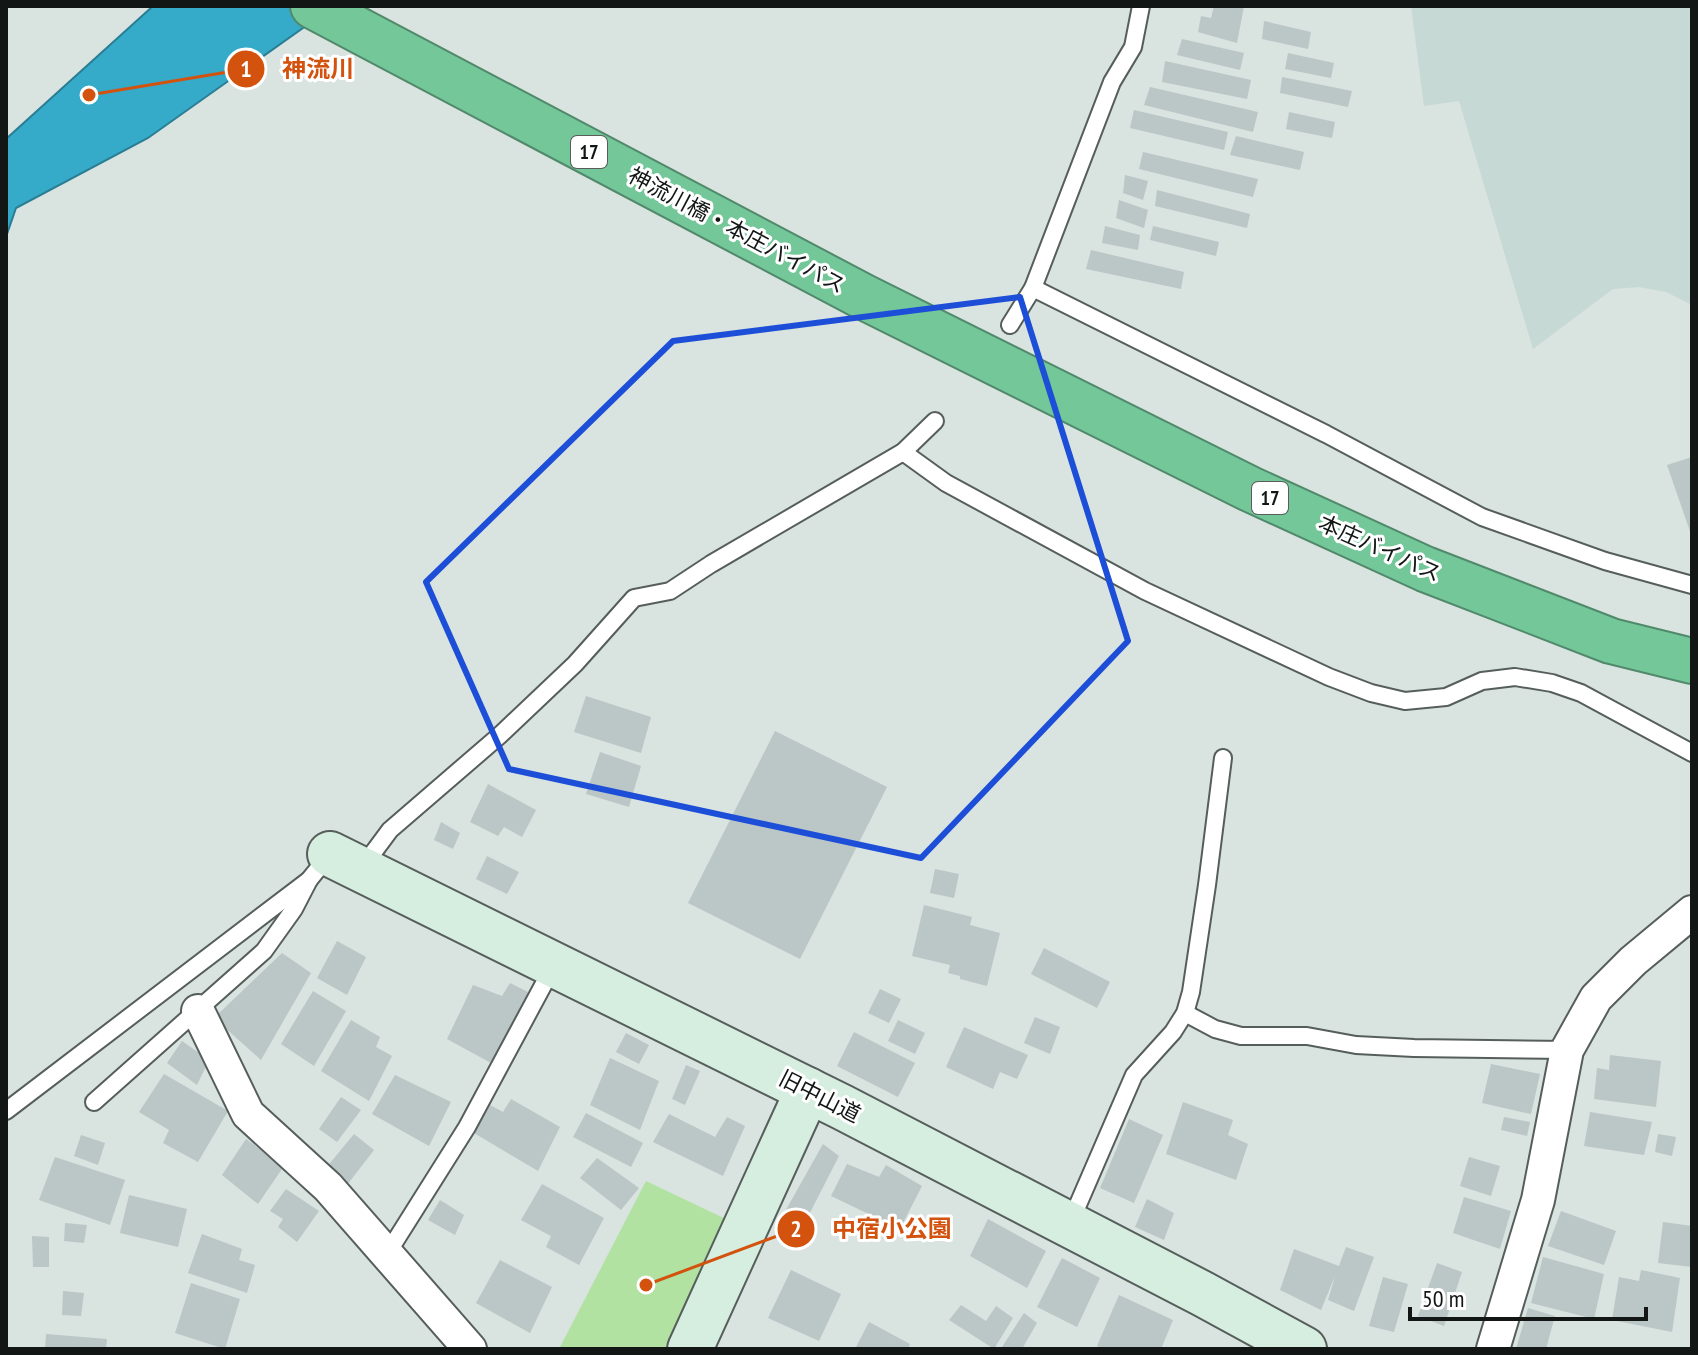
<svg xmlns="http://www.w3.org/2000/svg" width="1698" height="1355" viewBox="0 0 1698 1355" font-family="'PT Sans Narrow','Noto Sans JP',sans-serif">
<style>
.built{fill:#c6d9d4}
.green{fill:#b2e2a1}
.water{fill:#35aac9;stroke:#2a7e93;stroke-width:2}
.building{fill:#bbc6c6}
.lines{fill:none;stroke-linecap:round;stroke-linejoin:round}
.lane-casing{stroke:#565e5c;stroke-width:20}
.street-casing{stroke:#565e5c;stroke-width:36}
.secondary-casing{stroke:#565e5c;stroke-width:48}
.highway-casing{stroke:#51896b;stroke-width:48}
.lane{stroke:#fff;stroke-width:16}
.street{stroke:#fff;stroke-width:32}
.secondary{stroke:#d5eee0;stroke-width:44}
.highway{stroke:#73c799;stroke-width:44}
.marked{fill:none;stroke:#1d4ed8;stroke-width:6;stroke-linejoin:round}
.labels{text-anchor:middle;stroke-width:6;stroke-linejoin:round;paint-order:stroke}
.shield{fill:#fff;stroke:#595c5b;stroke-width:2}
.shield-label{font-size:20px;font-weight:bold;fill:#121615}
.street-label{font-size:22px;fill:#121615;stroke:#fff}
.leader{fill:none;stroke:#d3520d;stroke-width:3}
.callout-dot{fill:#d3520d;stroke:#fff;stroke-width:3}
.mark-label{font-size:24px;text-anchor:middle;font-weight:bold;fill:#fff}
.callout-label{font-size:24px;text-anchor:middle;font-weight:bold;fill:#d3520d;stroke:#fff;stroke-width:6;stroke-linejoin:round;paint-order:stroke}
</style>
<rect width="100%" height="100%" fill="#d9e3e0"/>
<path class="built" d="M1411 6H1692V305L1666 292 1639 287 1613 289 1533 349 1459 101 1424 106Z"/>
<path class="green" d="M646 1181 730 1221 670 1349H559Z"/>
<path class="water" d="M153 6H334L148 138 16 208 6 237V139Z"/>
<g class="building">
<path d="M1214 6H1244L1237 43 1198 32 1201 16 1211 18Z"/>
<path d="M1264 21 1311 32 1308 49 1262 39Z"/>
<path d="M1182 39 1244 53 1240 70 1177 55Z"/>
<path d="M1288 53 1334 63 1331 78 1285 69Z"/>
<path d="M1165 61 1251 80 1247 99 1162 82Z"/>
<path d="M1282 77 1352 91 1348 107 1280 93Z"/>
<path d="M1150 87 1258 112 1253 132 1144 105Z"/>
<path d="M1134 110 1228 132 1224 150 1130 128Z"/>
<path d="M1289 112 1335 122 1332 138 1286 129Z"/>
<path d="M1236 136 1304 152 1300 170 1230 155Z"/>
<path d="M1143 152 1258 179 1253 197 1139 169Z"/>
<path d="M1125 175 1148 181 1143 200 1123 193Z"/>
<path d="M1157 190 1250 214 1247 228 1155 206Z"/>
<path d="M1119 200 1148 210 1144 228 1116 218Z"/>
<path d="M1105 226 1140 235 1138 250 1102 243Z"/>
<path d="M1153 226 1219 242 1216 256 1150 240Z"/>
<path d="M1091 250 1184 272 1181 289 1086 269Z"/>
<path d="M1692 457V537L1667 465Z"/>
<path d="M586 696 651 717 641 753 574 732Z"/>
<path d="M775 731 887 787 800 959 688 903Z"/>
<path d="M600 752 641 766 629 807 586 794Z"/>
<path d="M488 784 536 810 522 837 504 827 498 836 470 822Z"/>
<path d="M441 822 460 833 453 849 434 840Z"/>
<path d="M487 856 519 872 507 894 476 879Z"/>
<path d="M935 869 959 874 954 898 930 893Z"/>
<path d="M924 905 972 917 970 925 1000 933 987 986 960 979V976L948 973 950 965 912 956Z"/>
<path d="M337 941 366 957 347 995 317 978Z"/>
<path d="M1044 948 1110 982 1097 1008 1031 974Z"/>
<path d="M282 953 311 973 261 1060 214 1018Z"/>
<path d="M510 983 530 993 491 1063 447 1039 473 985 502 996Z"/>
<path d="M880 989 901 999 889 1023 868 1013Z"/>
<path d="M313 991 346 1011 314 1066 281 1044Z"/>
<path d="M1035 1017 1060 1027 1050 1054 1024 1043Z"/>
<path d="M351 1020 380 1037 376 1047 392 1056 369 1101 321 1071Z"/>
<path d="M898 1020 925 1033 915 1054 888 1041Z"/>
<path d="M964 1027 1028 1055 1017 1079 1000 1072 993 1089 946 1067Z"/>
<path d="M854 1032 915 1063 898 1097 837 1066Z"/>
<path d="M626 1033 649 1045 639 1064 616 1052Z"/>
<path d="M182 1041 209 1060 197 1085 167 1063Z"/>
<path d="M1610 1055 1661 1061 1656 1107 1594 1099 1597 1068 1609 1070Z"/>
<path d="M610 1058 659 1081 640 1130 590 1105Z"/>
<path d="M1491 1064 1540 1074 1531 1114 1482 1103Z"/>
<path d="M686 1065 700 1071 685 1105 672 1099Z"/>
<path d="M164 1074 228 1111 198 1162 163 1143 169 1130 139 1112Z"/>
<path d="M395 1075 451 1102 429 1146 372 1114Z"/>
<path d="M341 1097 361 1110 337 1142 319 1129Z"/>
<path d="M511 1099 560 1127 538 1171 474 1133 490 1105 503 1112Z"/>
<path d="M1183 1102 1233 1120 1228 1135 1248 1144 1236 1180 1166 1154Z"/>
<path d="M1590 1112 1652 1122 1644 1155 1584 1146Z"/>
<path d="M586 1113 643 1143 631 1167 573 1137Z"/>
<path d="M669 1114 715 1137 727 1117 745 1126 723 1176 653 1142Z"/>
<path d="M1504 1117 1530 1122 1527 1136 1501 1130Z"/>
<path d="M1129 1119 1163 1135 1134 1203 1100 1188Z"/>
<path d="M354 1134 374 1150 347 1185 326 1168Z"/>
<path d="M1658 1134 1676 1137 1672 1156 1655 1152Z"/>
<path d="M81 1135 105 1143 98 1165 74 1156Z"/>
<path d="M246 1139 284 1166 258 1204 222 1175Z"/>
<path d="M823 1144 839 1156 797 1238 778 1224Z"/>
<path d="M55 1157 125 1180 110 1225 39 1200Z"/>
<path d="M1469 1157 1500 1166 1491 1196 1460 1186Z"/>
<path d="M597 1158 639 1188 621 1210 580 1178Z"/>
<path d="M847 1164 879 1177 886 1165 922 1186 900 1229 831 1196Z"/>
<path d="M542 1184 604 1218 579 1265 546 1247 551 1236 521 1220Z"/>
<path d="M286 1189 319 1211 297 1242 278 1227 283 1219 270 1211Z"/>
<path d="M129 1195 187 1209 178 1247 120 1233Z"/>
<path d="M1464 1197 1511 1211 1500 1249 1453 1233Z"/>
<path d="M1147 1199 1174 1213 1164 1240 1135 1227Z"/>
<path d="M440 1200 464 1215 455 1235 428 1220Z"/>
<path d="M1561 1211 1616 1231 1604 1265 1548 1246Z"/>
<path d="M988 1219 1046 1251 1027 1288 970 1256Z"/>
<path d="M1663 1222 1692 1226V1267L1658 1263Z"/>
<path d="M65 1223 87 1225 84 1243 64 1241Z"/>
<path d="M202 1234 242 1249 239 1260 255 1265 247 1293 188 1273Z"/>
<path d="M32 1236 49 1237V1267H33Z"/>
<path d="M1346 1247 1374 1257 1354 1311 1328 1300 1335 1276 1321 1310 1280 1290 1294 1249 1339 1266Z"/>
<path d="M1543 1257 1604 1274 1594 1319 1531 1303Z"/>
<path d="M1062 1258 1100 1278 1077 1327 1037 1307Z"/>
<path d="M500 1260 552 1287 530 1333 476 1303Z"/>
<path d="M1437 1263 1462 1272 1444 1326 1418 1316Z"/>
<path d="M791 1270 841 1294 819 1341 768 1318Z"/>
<path d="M1641 1270 1680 1278 1672 1332 1612 1320 1619 1277 1639 1281Z"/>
<path d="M1383 1277 1408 1284 1394 1332 1369 1326Z"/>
<path d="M191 1283 240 1299 225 1349 175 1333Z"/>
<path d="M63 1291 84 1293 81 1316 62 1315Z"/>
<path d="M1119 1295 1173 1320 1161 1349H1104L1097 1346Z"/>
<path d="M961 1305 986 1321 996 1306 1013 1318 994 1349 949 1320Z"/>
<path d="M1528 1308 1555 1316 1546 1349H1516Z"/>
<path d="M1024 1313 1037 1323 1022 1349H1005L1002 1347Z"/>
<path d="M869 1322 910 1344 908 1349H855Z"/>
<path d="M46 1334 107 1339 106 1349H45Z"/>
</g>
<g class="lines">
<defs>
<g id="lane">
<path d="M1033 288 1326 434 1482 517 1605 561 1692 585"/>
<path d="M1010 325 1033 288 1112 82 1133 47 1141 6"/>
<path d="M903 452 946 483 1145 591 1329 677 1371 693 1405 701 1446 697 1482 681 1515 677 1552 683 1581 693 1692 753"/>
<path d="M361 869 390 830 499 736 575 664 634 598 670 591 711 564 903 452 935 421"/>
<path d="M1185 1013 1215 1029 1241 1036H1307L1356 1045 1414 1048 1567 1050"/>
<path d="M94 1102 264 951 294 909 309 880 330 854"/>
<path d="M6 1111 309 880"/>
<path d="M1070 1223 1134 1075 1173 1032 1185 1013 1191 992 1207 885 1223 758"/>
<path d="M387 1254 467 1127 554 965"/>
</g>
<g id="street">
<path d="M198 1011 248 1114 328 1187 470 1349"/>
<path d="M1493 1349 1538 1200 1567 1050 1596 998 1633 961 1692 912"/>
</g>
<g id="secondary">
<path d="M330 854 842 1107 1203 1294 1304 1349"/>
<path d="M690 1349 808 1090"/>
</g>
<path id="highway" d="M313 6 864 297 1250 489 1425 569 1611 641 1692 661"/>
</defs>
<use href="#lane" class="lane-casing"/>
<use href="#street" class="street-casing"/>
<use href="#secondary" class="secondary-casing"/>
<use href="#highway" class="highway-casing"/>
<use href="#lane" class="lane"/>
<use href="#street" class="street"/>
<use href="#secondary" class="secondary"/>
<use href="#highway" class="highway"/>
</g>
<path class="marked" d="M1020 297 1128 641 921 858 509 769 426 582 673 341Z"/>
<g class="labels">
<g class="shield">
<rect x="571" y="136" width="36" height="32" rx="6"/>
<rect x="1252" y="482" width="36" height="32" rx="6"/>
</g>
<g class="shield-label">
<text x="589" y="159">17</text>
<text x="1270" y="505">17</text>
</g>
<g class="street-label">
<text transform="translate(737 230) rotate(28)" y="8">神流川橋・本庄バイパス</text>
<text transform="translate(1380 548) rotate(24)" y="8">本庄バイパス</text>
<text transform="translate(820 1096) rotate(27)" y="8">旧中山道</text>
</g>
</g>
<path class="leader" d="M89 95L246 69M646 1285L796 1229"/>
<g class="callout-dot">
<circle cx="89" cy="95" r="8"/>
<circle cx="646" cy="1285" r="8"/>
<circle cx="246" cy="69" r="20"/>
<circle cx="796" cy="1229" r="20"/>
</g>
<g class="mark-label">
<text x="246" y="77">1</text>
<text x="796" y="1237">2</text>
</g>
<g class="callout-label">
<text x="318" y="77">神流川</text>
<text x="892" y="1237">中宿小公園</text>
</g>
<rect width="1698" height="1355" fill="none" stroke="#121615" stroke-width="16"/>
<path d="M1410 1307v12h236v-12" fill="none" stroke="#121615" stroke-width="4"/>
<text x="1422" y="1307" font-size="24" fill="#121615" stroke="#ffffff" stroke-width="6" paint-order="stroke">50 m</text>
</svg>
